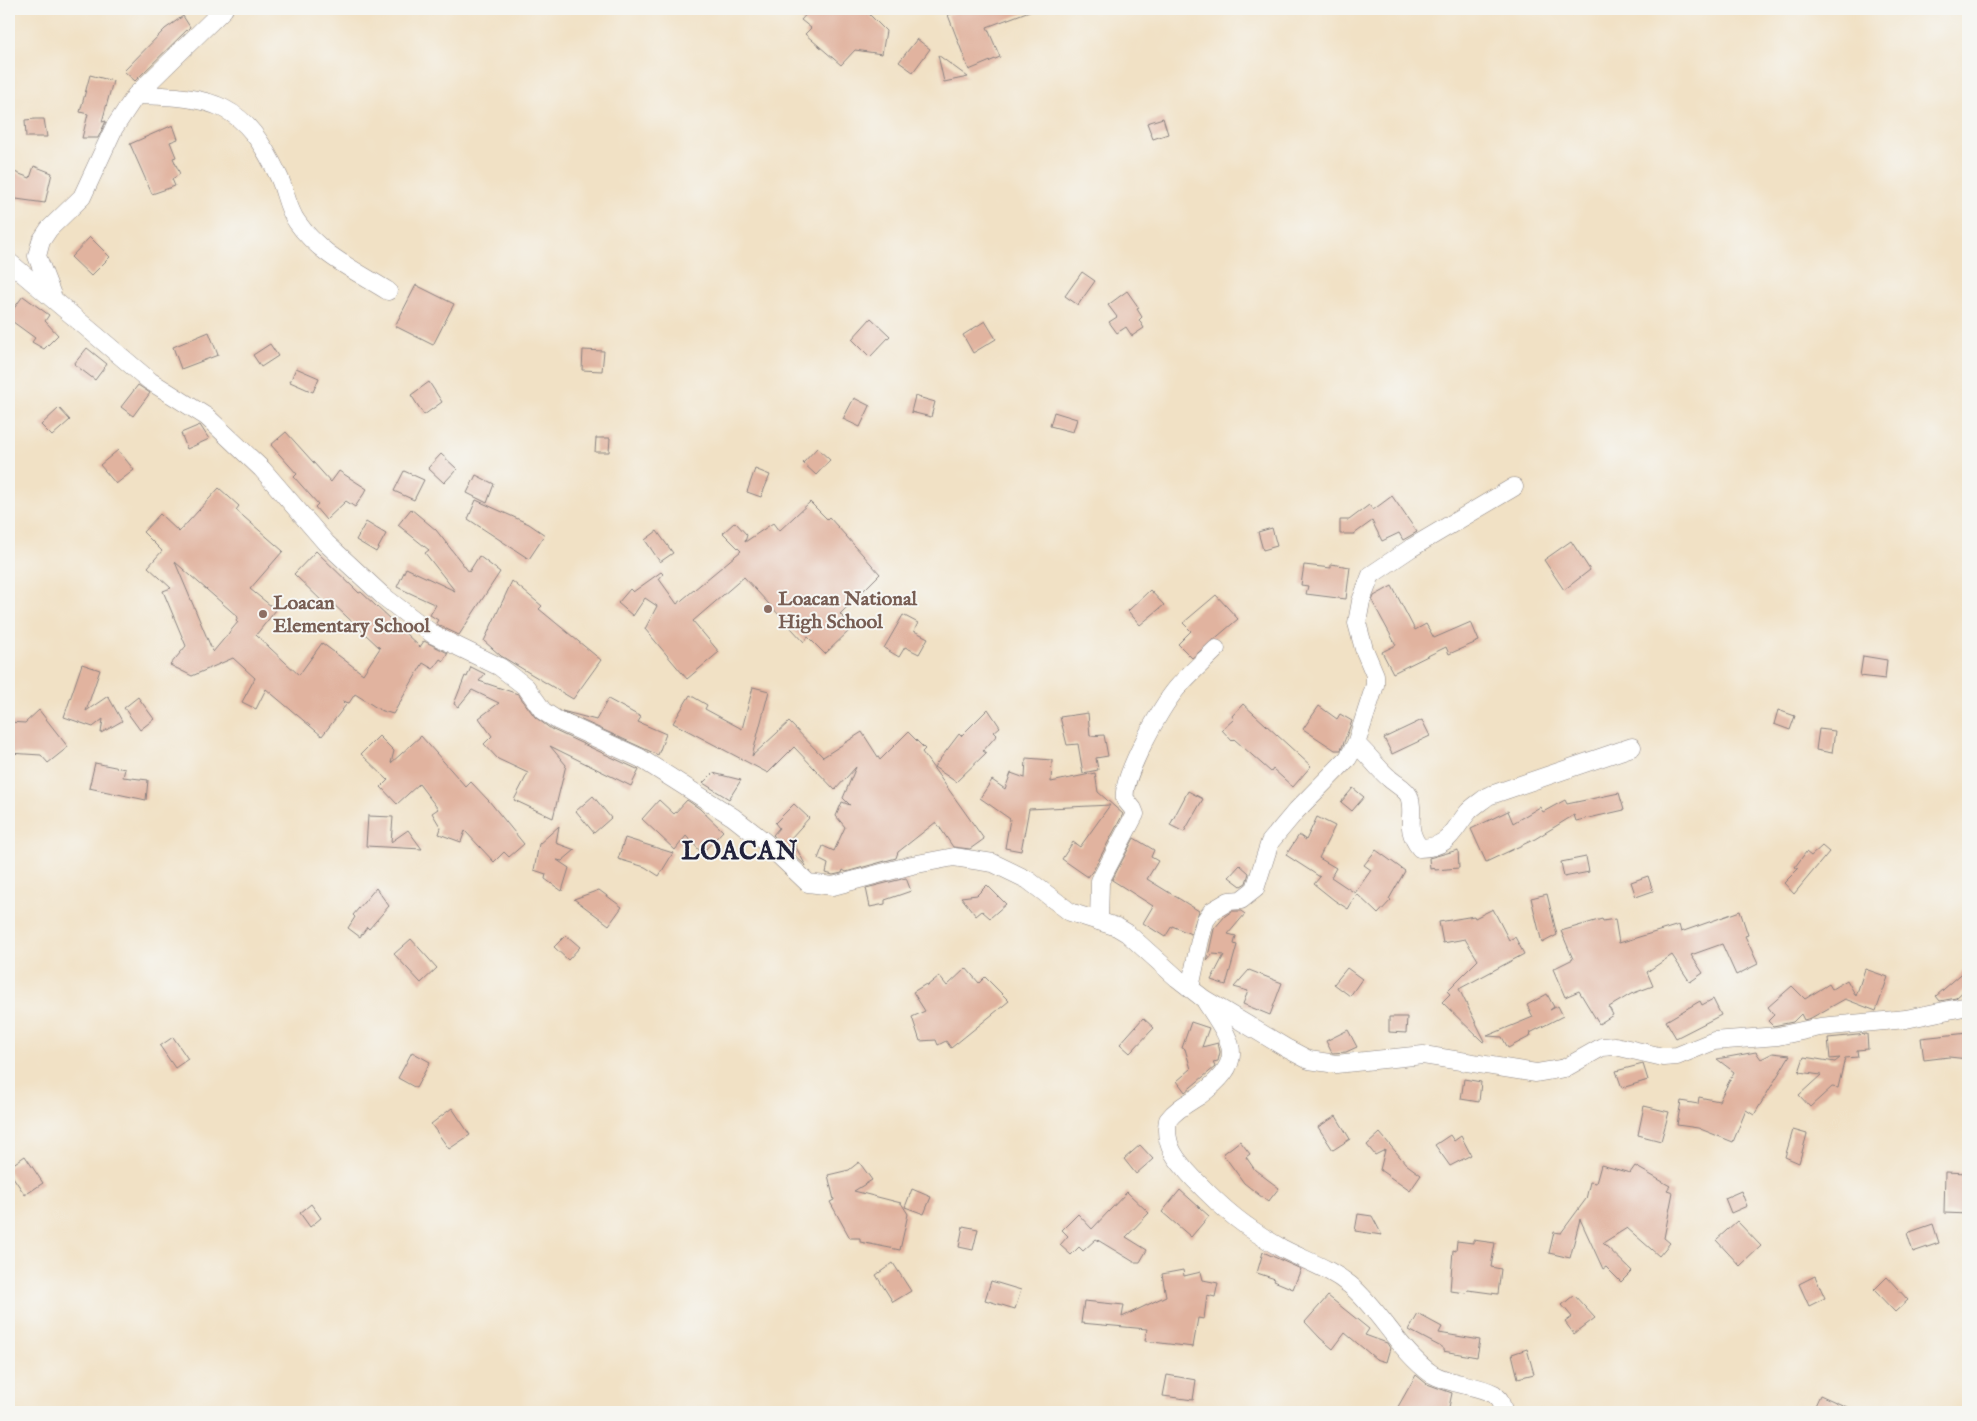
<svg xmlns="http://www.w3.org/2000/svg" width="1977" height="1421" viewBox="0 0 1977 1421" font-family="'IM FELL English',serif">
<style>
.building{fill:#e1b39f;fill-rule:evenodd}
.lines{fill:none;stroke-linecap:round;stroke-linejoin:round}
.minor-casing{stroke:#8a8280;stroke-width:19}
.minor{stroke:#fff;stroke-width:18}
.education-dot{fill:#8d6e63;stroke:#f6f6f2;stroke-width:2}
.labels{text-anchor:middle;stroke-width:4;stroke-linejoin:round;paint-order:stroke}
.education-label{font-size:20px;font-weight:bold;fill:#785e54;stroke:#f6f6f2;text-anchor:start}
.district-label{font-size:25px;font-weight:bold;letter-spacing:1px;fill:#22223b;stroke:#f6f6f2}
</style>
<rect width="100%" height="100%" fill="#f6f6f2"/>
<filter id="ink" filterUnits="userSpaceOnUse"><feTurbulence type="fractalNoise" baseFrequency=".02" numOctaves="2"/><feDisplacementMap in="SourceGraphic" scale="10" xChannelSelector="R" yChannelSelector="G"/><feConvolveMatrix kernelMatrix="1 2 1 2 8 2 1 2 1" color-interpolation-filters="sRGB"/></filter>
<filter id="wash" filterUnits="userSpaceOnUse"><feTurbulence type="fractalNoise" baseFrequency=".0096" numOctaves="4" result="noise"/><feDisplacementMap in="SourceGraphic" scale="20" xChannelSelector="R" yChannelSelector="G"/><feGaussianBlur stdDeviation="1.12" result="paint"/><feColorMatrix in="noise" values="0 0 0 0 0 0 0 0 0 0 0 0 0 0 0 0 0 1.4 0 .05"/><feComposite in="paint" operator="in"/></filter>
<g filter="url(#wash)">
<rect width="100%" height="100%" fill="#f1e1c5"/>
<g id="blocks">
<g class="building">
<path d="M811 9H864L886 31 882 54 855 50 841 65 805 34 811 28 801 20Z"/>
<path d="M965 9H1032V10L987 27 1000 57 969 70 948 15Z"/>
<path d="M183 16 190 27 135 81 124 71 165 29Z"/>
<path d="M917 39 930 49 913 72 899 62Z"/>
<path d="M938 55 968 77 944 82Z"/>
<path d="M90 75 113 81 102 122 106 121 98 138H82L88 114 80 112Z"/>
<path d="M1163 118 1168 134 1153 139 1147 123Z"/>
<path d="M35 119H44L47 137H26L25 120Z"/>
<path d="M173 125 178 139 170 142 176 157 173 158 180 174 172 179 175 186 152 194 130 144Z"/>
<path d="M34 166 52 173 45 203 9 198V170L30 178Z"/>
<path d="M90 237 110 257 91 276 71 257Z"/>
<path d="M1082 272 1095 281 1078 305 1065 296Z"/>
<path d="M416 285 454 304 433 345 395 326Z"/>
<path d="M1127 291 1139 308 1137 309 1142 317 1139 320 1144 328 1132 336 1126 327 1117 333 1109 322 1117 317 1108 305Z"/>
<path d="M23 296 49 315 45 321 58 335 44 349 32 342 35 338 9 319V315Z"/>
<path d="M871 318 890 336 870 357 852 339Z"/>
<path d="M985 321 996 339 973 353 963 335Z"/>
<path d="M209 332 218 355 181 369 173 347Z"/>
<path d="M270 344 278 356 261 367 253 355Z"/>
<path d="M87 348 107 364 95 380 74 364Z"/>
<path d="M583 350 604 351 602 371 582 370Z"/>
<path d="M296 368 319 378 313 392 290 382Z"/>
<path d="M429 382 442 402 424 415 411 395Z"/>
<path d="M138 385 150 393 133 416 121 407Z"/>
<path d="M915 396 935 402 931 417 911 412Z"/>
<path d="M854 398 870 406 860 427 843 419Z"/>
<path d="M59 408 70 420 52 436 41 425Z"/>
<path d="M1054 412 1077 419 1073 432 1050 426Z"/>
<path d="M200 425 209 439 187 449 181 433Z"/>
<path d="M286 432 331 482 339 471 367 489 355 507 346 501 326 520 315 507 318 504 294 477 297 474 271 445Z"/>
<path d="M596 438H610L609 452H595Z"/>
<path d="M817 448 830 460 816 475 803 463Z"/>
<path d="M118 450 134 470 116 484 100 465Z"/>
<path d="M441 454 457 469 444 483 428 468Z"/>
<path d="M755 469 770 475 761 497 747 492Z"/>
<path d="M404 471 424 480 414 500 394 491Z"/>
<path d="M476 475 494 484 487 503 467 493Z"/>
<path d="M219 488 239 506 236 510 283 551 250 589 276 610 256 635 299 675 322 643 363 674 380 648 330 601 326 605 294 574 316 551 359 593 361 592 420 647 424 641 448 653 443 661 440 659 433 669 423 663 393 714 380 710 355 694 349 703 342 701 346 705 322 736 266 689 256 709 242 702 255 678 233 658 192 676 170 665 186 646 163 591 171 588 148 567 162 551 143 532 160 514 179 532ZM175 562 238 617 236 620 238 622 213 652Z"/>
<path d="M1392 496 1417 532 1403 540 1399 533 1382 541 1372 521 1354 534H1340V520H1349L1369 505 1373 510Z"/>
<path d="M476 500 529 524 545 535 529 559 468 519Z"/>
<path d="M810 502 827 519 829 517 880 574 840 614 853 627 825 654 808 637 804 642 744 577 693 621 719 652 687 679 645 629 657 606 645 598 633 616 618 603 630 589 633 592 661 572 663 574 659 579 677 604 741 551 723 533 735 522 747 535 745 542 773 523 779 531Z"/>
<path d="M411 509 436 530 469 572 479 556 500 572 459 635 440 626 436 623 438 620 430 615 436 605 397 587 406 568 455 591 425 553 429 550 398 525Z"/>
<path d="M366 522 386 534 376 552 356 540Z"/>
<path d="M1272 528 1277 546 1263 550 1258 532Z"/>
<path d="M657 531 673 553 660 562 645 540Z"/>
<path d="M1571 541 1590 570 1564 590 1544 560Z"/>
<path d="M1331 564 1350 567 1346 599 1306 594 1308 586 1301 585 1304 565 1331 568Z"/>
<path d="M512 581 542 606 539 609 601 660 573 699 501 656 484 641Z"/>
<path d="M1392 586 1415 630 1426 624 1434 638 1471 622 1479 641 1449 654 1446 647 1393 673 1382 652 1396 645 1372 601 1374 596Z"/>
<path d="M1150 590 1164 605 1140 625 1128 611Z"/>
<path d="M1216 595 1238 619 1192 658 1178 644 1191 631 1183 623Z"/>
<path d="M903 615 918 623 914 631 928 638 919 654 905 647 899 657 884 648Z"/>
<path d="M1863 656 1887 660 1885 679 1860 676Z"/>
<path d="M82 664 100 670 86 711 108 696 122 721 101 733 103 719 93 727 64 717Z"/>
<path d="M471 667 485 674 479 681 518 694 535 717 551 729 639 770 631 786 550 746 566 765 553 818 514 800 528 773 498 759 484 744 492 736 479 718 499 703 472 690 458 707 454 704 465 676 467 677Z"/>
<path d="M753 687 769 691 752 756 789 722 823 757 862 732 880 760 908 732 925 749 922 752 984 839 970 849 953 847 936 822 898 852 896 858 846 872 843 870 842 873 833 875 826 873 828 864 818 859 823 846 834 851 845 827 836 816 842 802 850 805 843 798 856 767 835 790 794 747 768 773 673 723 690 695 707 705 705 709 742 729Z"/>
<path d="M138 697 154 719 140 730 124 708Z"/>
<path d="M608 699 641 717 638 722 666 734 658 755 562 711 596 720Z"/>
<path d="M1243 704 1311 766 1293 787 1273 769 1271 772 1234 739 1232 741 1222 730 1234 719 1232 716Z"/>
<path d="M1319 706 1337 719 1340 714 1352 721 1341 750H1335L1303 729Z"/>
<path d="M988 709 1000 727 994 732 997 735 983 751 986 753 956 782 934 767 959 734 961 736Z"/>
<path d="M39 710 68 747 48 763 41 755 9 753V722L25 723Z"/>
<path d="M1778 710 1795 716 1790 730 1774 724Z"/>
<path d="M1088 713 1090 736 1104 735 1108 756 1096 758 1098 770 1083 773 1078 744 1067 745 1060 717Z"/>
<path d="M1422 720 1430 736 1392 754 1384 738Z"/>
<path d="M1819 729 1835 731 1832 753 1816 750Z"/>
<path d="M379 736 394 751 391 763 421 736 466 787 471 782 489 801 524 844 509 857 504 852 494 862 465 831 461 842 439 834 441 828 432 813 438 809 419 784 397 804 381 787 388 780 361 754Z"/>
<path d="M1026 758 1052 760 1051 782 1095 773 1098 792 1123 814 1094 869 1088 877 1062 859 1073 842 1080 847 1110 805 1029 809 1021 851 1005 848 1010 819 980 798 992 780 1005 789 1011 773 1025 778Z"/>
<path d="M95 763 125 769 123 777 148 780 146 800 89 788Z"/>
<path d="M713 773 741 780 729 799 703 783Z"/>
<path d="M1353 788 1364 797 1352 811 1341 802Z"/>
<path d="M1188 791 1203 799 1184 832 1170 825Z"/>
<path d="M1619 793 1624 810 1576 821 1574 815 1535 839 1486 862 1471 829 1508 811 1513 823 1540 807 1543 812 1565 800 1567 804Z"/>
<path d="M593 796 611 818 594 833 576 811Z"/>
<path d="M659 800 674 814 687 800 700 809 723 831 702 853 686 836 675 850 642 819Z"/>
<path d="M794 804 809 818 791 838 806 866 773 835 779 828 775 823Z"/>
<path d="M368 816 393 817 391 842 408 830 422 849 366 846Z"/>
<path d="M1317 817 1335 826 1319 858 1336 868 1331 877 1355 893 1371 870 1364 865 1376 850 1405 871 1389 899 1391 900 1378 914 1357 894 1348 909 1334 900 1314 884 1320 877 1286 855 1299 835 1306 840Z"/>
<path d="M559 826 556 843 575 850 562 861 557 860 569 868 562 891 545 879 546 874 534 870 539 844Z"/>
<path d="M625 838 673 853 659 876 645 867 618 859Z"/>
<path d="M1134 838 1154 850 1151 857 1158 861 1147 879 1199 911 1191 934 1172 926 1165 937 1143 923 1153 906 1112 880Z"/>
<path d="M1822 846 1829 852 1794 894 1784 883 1798 869 1795 867 1806 852 1811 856Z"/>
<path d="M1458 850 1459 868 1435 870V868L1430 869 1429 858Z"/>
<path d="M1586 857 1589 872 1564 877 1561 862Z"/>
<path d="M1240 865 1249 873 1246 883 1241 886 1229 877Z"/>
<path d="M1648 876 1653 891 1636 897 1631 882Z"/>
<path d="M906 878 911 891 885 900V904L870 907 866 888Z"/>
<path d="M987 885 1006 904 990 918 982 911 976 916 961 897 977 895Z"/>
<path d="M376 888 389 906 369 929 367 927 360 937 348 928 355 917 353 915Z"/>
<path d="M599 890 622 907 609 925 574 899Z"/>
<path d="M1547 894 1557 935 1542 943 1531 898Z"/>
<path d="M1493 909 1509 940 1515 937 1524 954 1459 989 1485 1041 1483 1042 1442 1002 1450 994 1447 991 1478 960 1465 939 1443 943 1439 922 1474 916 1475 918Z"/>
<path d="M1232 911H1241L1245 914 1228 934 1236 936 1234 944 1237 945 1226 985 1211 980 1224 955 1213 954 1207 961 1214 929 1225 916Z"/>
<path d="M1740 911 1748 935 1745 936 1758 964 1736 975 1722 944 1691 955 1703 973 1690 982 1672 955 1647 972 1653 986 1631 994 1609 1007 1613 1015 1599 1024 1579 991 1565 997 1553 969 1573 959 1561 931 1602 919 1603 921 1615 919 1619 943 1679 925 1681 932Z"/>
<path d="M566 935 580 947 568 960 554 947Z"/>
<path d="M411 939 437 968 421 983 394 954Z"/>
<path d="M966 968 979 983 985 977 1009 1001 951 1048 946 1041 938 1045 936 1040 920 1041 912 1017 925 1011 913 992 926 984 927 986 939 976 947 986Z"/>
<path d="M1347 968 1362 979 1350 996 1334 984Z"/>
<path d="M1968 968V987L1956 998 1940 1001 1936 996Z"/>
<path d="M1865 969 1888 977 1876 1011 1845 999 1811 1018 1804 1020 1801 1014 1793 1022 1773 1026 1768 1021 1774 1015 1768 1007 1792 986 1805 999 1829 984 1832 989 1847 980 1856 996Z"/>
<path d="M1249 970 1282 983 1270 1015 1243 1004 1248 991 1234 987Z"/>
<path d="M1547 994 1554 1007 1550 1010 1558 1006 1563 1016 1530 1033 1531 1036 1508 1048 1502 1037 1487 1036 1533 1017 1527 1005Z"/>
<path d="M1713 999 1721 1015 1676 1038 1666 1021 1700 1001 1702 1005Z"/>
<path d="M1389 1017H1407L1406 1033 1389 1032Z"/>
<path d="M1143 1018 1154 1028 1130 1053 1120 1044Z"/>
<path d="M1191 1022 1209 1028 1202 1047 1218 1043 1220 1052 1218 1061 1213 1062 1215 1067 1185 1092 1177 1081 1191 1069 1185 1049 1182 1048Z"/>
<path d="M1348 1030 1357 1047 1346 1052 1332 1053 1326 1041Z"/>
<path d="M1968 1033V1059L1949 1057 1924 1060 1921 1038Z"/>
<path d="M1867 1034 1868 1049 1857 1050 1858 1057 1845 1058 1838 1088 1832 1087 1810 1107 1799 1095 1821 1075 1799 1072 1804 1057 1835 1062 1840 1058 1830 1059 1828 1038Z"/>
<path d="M173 1037 188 1059 175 1068 160 1046Z"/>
<path d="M412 1052 430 1062 416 1088 398 1078Z"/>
<path d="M1756 1052 1761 1059 1773 1053 1790 1055 1754 1115 1746 1110 1733 1142 1698 1128 1677 1125 1681 1101 1698 1104 1699 1097 1719 1101 1734 1072 1717 1059Z"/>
<path d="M1643 1064 1648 1080 1622 1088 1616 1071Z"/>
<path d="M1464 1079 1481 1082 1479 1102 1461 1099Z"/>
<path d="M1644 1106 1669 1112 1661 1141 1638 1135Z"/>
<path d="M452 1108 470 1135 449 1149 431 1124Z"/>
<path d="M1336 1116 1350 1139 1333 1150 1318 1127Z"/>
<path d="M1793 1130 1807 1134 1799 1163 1785 1157Z"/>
<path d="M1380 1133 1406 1164 1421 1175 1410 1191 1380 1170 1385 1150 1375 1155 1367 1145Z"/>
<path d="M1450 1135 1454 1141 1461 1136 1471 1155 1450 1166 1435 1145Z"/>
<path d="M1240 1141 1250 1154 1246 1157 1255 1170 1279 1188 1268 1202 1244 1183 1223 1154Z"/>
<path d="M1140 1145 1153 1159 1136 1174 1124 1159Z"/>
<path d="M25 1156 43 1183 25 1195 9 1171V1167Z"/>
<path d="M859 1162 872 1180 854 1191 901 1203 908 1214 900 1250 860 1242V1238H850L830 1202 834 1200 828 1175 849 1170Z"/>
<path d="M1601 1165 1630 1173 1635 1166 1670 1186 1667 1190 1673 1192 1664 1238 1670 1243 1659 1256 1627 1228 1603 1243 1632 1271 1621 1282 1606 1267 1603 1269 1580 1219 1570 1258 1549 1253 1554 1232 1561 1233 1586 1199 1590 1182 1596 1183Z"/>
<path d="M1945 1172 1968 1173V1214L1944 1213Z"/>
<path d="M912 1189 931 1197 924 1214 905 1207Z"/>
<path d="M1180 1190 1209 1216 1191 1237 1162 1212Z"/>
<path d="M1741 1191 1747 1206 1731 1213 1725 1198Z"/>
<path d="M1127 1192 1149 1213 1126 1237 1147 1250 1140 1262H1134L1096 1239 1083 1251 1079 1247 1071 1255 1060 1245 1068 1236 1062 1230 1078 1214 1092 1229Z"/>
<path d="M311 1204 321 1218 310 1227 300 1213Z"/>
<path d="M1358 1214 1372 1216 1382 1235 1355 1231Z"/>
<path d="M1737 1221 1761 1246 1740 1266 1716 1240Z"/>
<path d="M1933 1224 1939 1243 1913 1252 1907 1233Z"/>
<path d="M963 1226 978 1229 973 1250 959 1247Z"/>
<path d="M1473 1240 1495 1243 1491 1267 1501 1269 1498 1294 1468 1290 1467 1293 1450 1291 1453 1250 1456 1251 1457 1241 1473 1243Z"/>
<path d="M1263 1252 1301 1269 1293 1289 1274 1281 1275 1279 1257 1273Z"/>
<path d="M893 1263 911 1291 893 1302 876 1275Z"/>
<path d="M1183 1270 1184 1276 1201 1272 1203 1280 1218 1283 1215 1297 1207 1295 1204 1319 1198 1318 1193 1347 1145 1341 1147 1329 1081 1323 1084 1301 1124 1305 1122 1317 1166 1296 1162 1274Z"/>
<path d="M1815 1276 1825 1298 1809 1306 1799 1284Z"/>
<path d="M1887 1277 1908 1300 1895 1312 1874 1290Z"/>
<path d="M991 1281 1021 1290 1015 1309 985 1300Z"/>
<path d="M1574 1295 1595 1318 1574 1334 1565 1322 1572 1317 1562 1305Z"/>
<path d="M1328 1296 1369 1329 1365 1335 1387 1343 1390 1348 1386 1362 1376 1359 1345 1333 1333 1349 1320 1338 1305 1322Z"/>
<path d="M1418 1314 1442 1327 1439 1333 1480 1340 1477 1357 1443 1351V1348L1409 1330Z"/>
<path d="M1527 1349 1534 1374 1518 1378 1512 1354Z"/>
<path d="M1167 1375 1196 1380 1193 1400 1163 1396Z"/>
<path d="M1416 1375 1427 1384 1452 1393 1448 1412H1395Z"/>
<path d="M1820 1395 1858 1412H1812Z"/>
</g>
</g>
</g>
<g filter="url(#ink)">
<use href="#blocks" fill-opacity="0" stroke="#8a8280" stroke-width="1"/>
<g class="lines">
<defs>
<g id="minor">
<path d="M136 95C215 97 244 102 279 177 286 192 287 208 297 222 319 254 356 271 388 291"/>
<path d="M9 262 150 381 207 417 262 469 326 543 383 596 434 635 500 667 526 687 543 711 557 720 640 758 733 817 765 842 808 883 833 886 912 865 954 857 993 863 1028 880 1070 912 1117 927 1127 933 1177 978 1204 999 1286 1048 1309 1060 1336 1064 1423 1055 1536 1073 1565 1068 1602 1047 1615 1046 1663 1057 1677 1056 1714 1041 1778 1036 1820 1027 1906 1019 1968 1006"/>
<path d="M52 295 37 256 41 241 49 229 82 197 114 128 136 95 224 9"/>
<path d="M1356 744C1368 754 1377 768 1389 778 1395 784 1405 788 1409 796 1416 815 1403 827 1420 848 1450 848 1453 829 1469 811 1475 805 1482 801 1488 796L1632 747"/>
<path d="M1099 921 1100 881 1135 814 1133 809 1125 799C1121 777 1162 706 1177 688 1189 674 1203 662 1216 649"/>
<path d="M1190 988 1200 940 1205 921 1212 911 1229 901 1241 900 1255 889 1270 842 1296 811 1348 758 1356 744 1375 685V675L1364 649 1357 623 1361 601 1371 575 1411 548 1514 487"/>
<path d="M1206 1002C1234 1045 1247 1060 1199 1096 1188 1103 1176 1109 1168 1120 1163 1145 1177 1161 1194 1179 1224 1210 1244 1227 1283 1249 1306 1261 1329 1268 1350 1285 1380 1310 1400 1352 1432 1374 1451 1385 1475 1384 1494 1394L1499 1399 1504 1412"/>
</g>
</defs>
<use href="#minor" class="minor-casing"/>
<use href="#minor" class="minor"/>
</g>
</g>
<g class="education-dot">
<circle cx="768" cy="609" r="5"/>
<circle cx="263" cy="614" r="5"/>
</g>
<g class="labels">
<g class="education-label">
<text x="778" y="605">Loacan National<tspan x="778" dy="23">High School</tspan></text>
<text x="273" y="609">Loacan<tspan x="273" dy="23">Elementary School</tspan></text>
</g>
<g class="district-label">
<text x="740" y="859">LOACAN</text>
</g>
</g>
<rect width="1977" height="1421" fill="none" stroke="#f6f6f2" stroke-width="30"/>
</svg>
